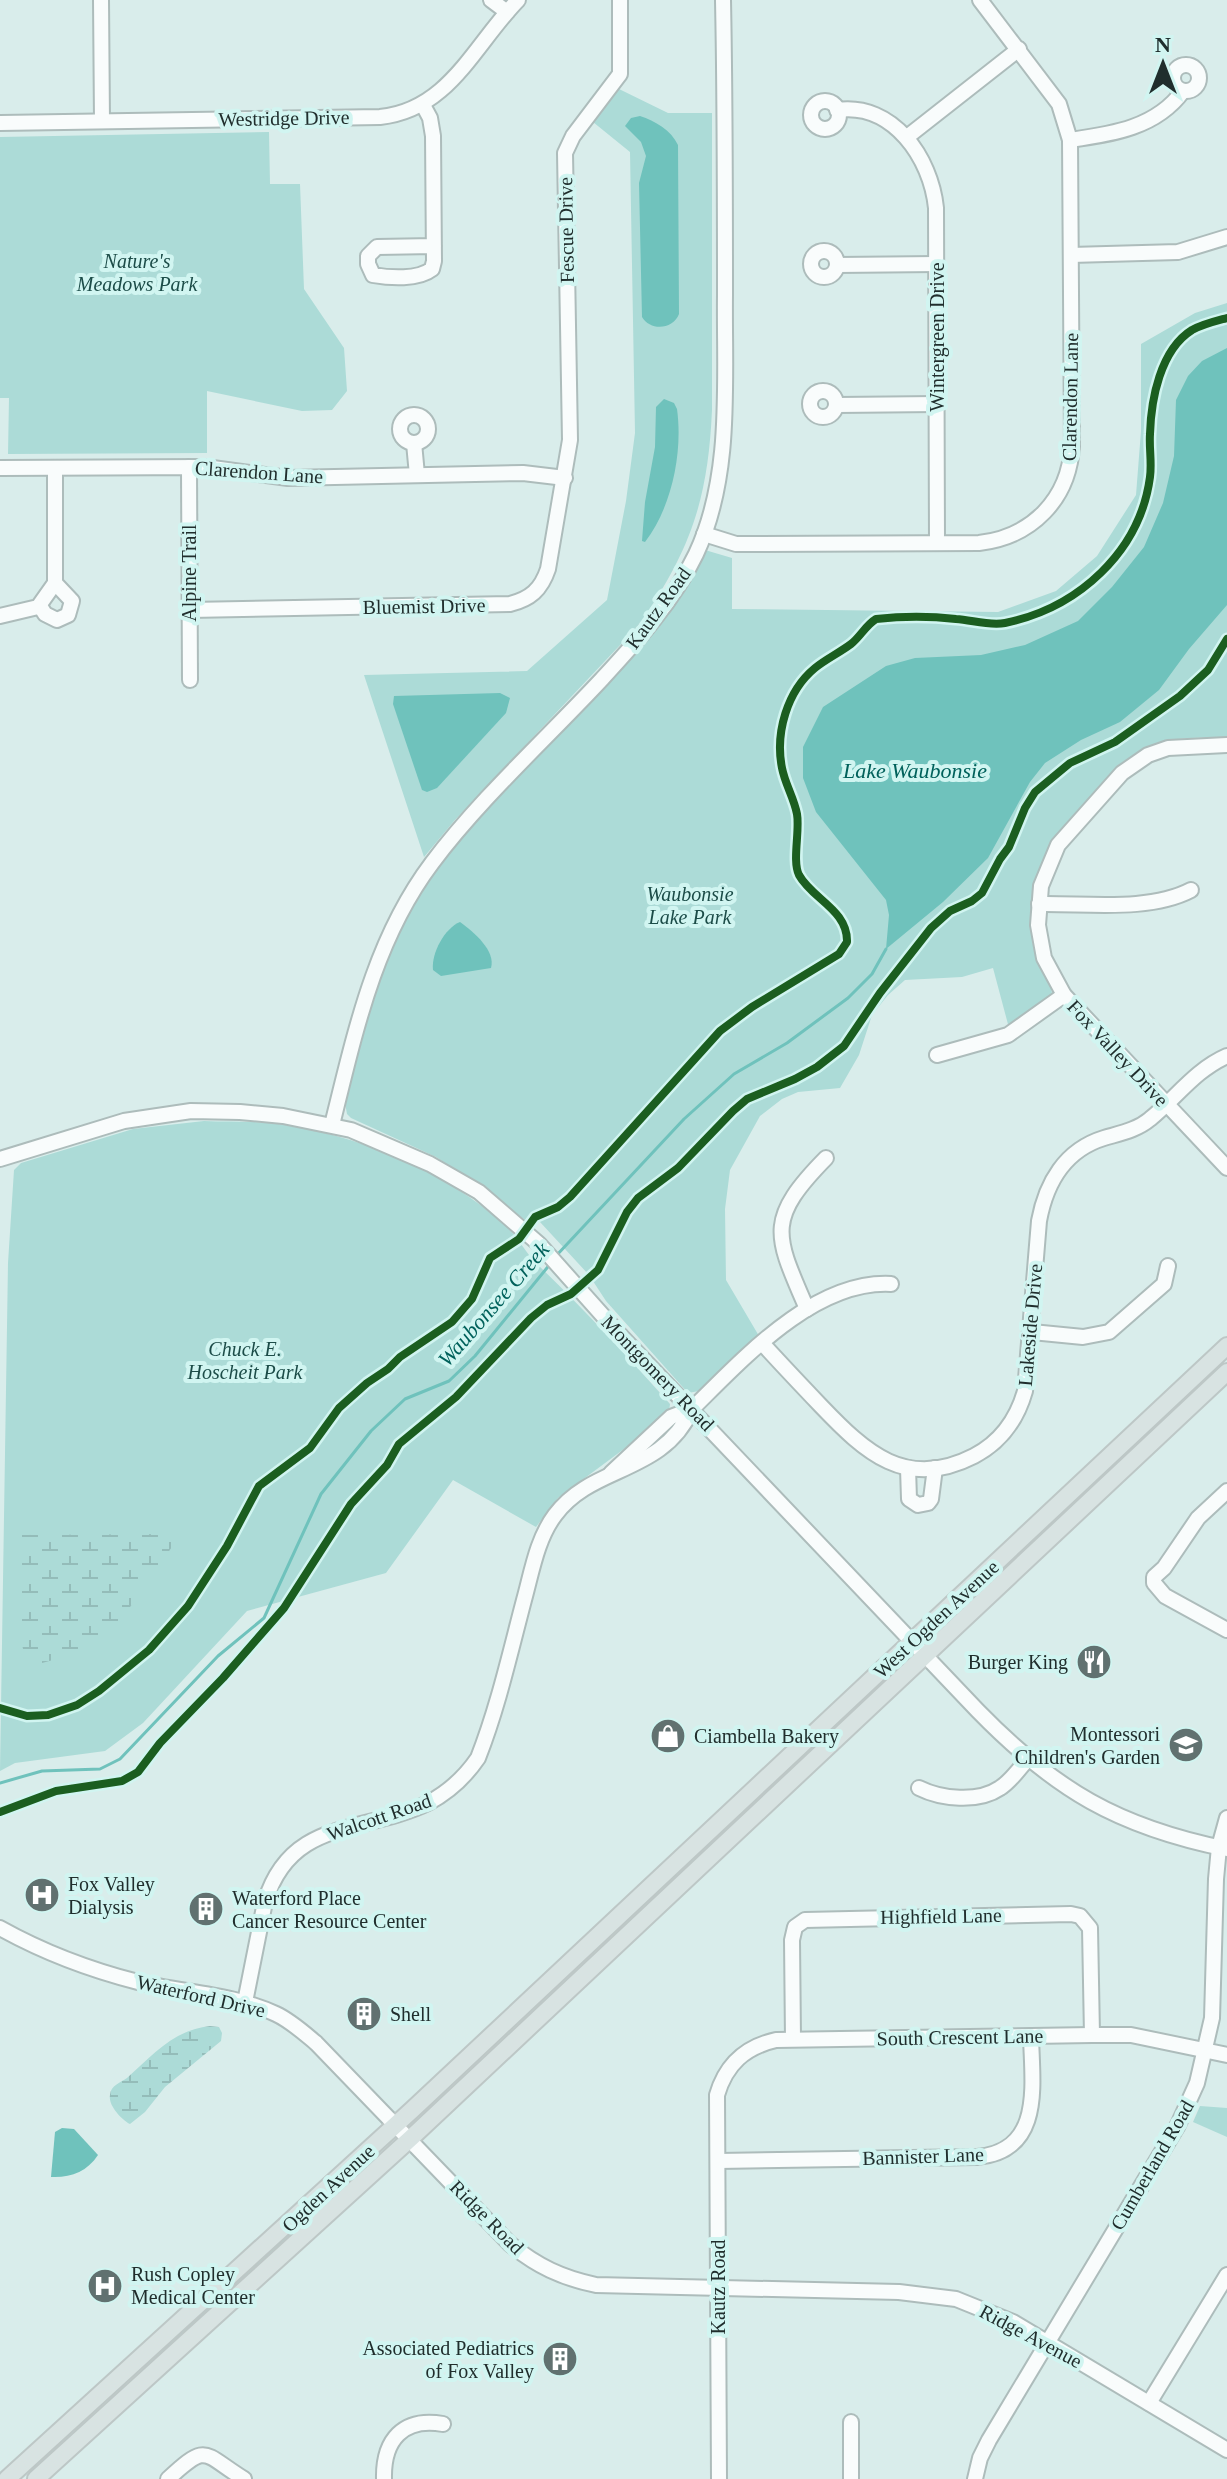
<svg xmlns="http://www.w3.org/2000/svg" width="1227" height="2479" viewBox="0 0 1227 2479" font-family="Georgia,serif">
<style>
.green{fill:#acdbd7}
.wetland{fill:url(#wetland-marsh)}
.water{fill:#6fc2bc}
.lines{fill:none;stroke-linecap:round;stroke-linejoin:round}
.stream{stroke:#6fc2bc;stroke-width:3}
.minor-casing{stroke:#adbcbb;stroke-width:18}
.major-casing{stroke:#bdc7c6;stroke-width:20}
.minor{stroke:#f9fcfc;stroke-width:14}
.major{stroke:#d8e3e2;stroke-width:16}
.cycleway-casing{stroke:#d1f5f1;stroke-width:13}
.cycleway{stroke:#1b5e20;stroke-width:8}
.labels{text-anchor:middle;stroke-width:8;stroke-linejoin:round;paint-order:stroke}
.street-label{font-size:20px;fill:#202e2d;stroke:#d1f5f1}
.park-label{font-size:20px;font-style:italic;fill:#1c4c48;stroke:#d1f5f1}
.poi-label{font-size:20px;fill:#202e2d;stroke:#d1f5f1;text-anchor:start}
.water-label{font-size:22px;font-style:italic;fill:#00615b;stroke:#d1f5f1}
</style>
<defs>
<pattern id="wetland-marsh" width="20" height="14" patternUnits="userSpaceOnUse" patternTransform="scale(2)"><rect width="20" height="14" fill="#acdbd7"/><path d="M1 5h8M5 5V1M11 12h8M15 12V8" fill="none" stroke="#94bcb9"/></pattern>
</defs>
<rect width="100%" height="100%" fill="#d9edeb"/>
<g class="green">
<path d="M619 89 668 113H712V410C708 501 690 551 639 625L454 821 424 857 364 675 527 671 607 600 626 501 635 433 630 152 593 122Z"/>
<path d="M269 132 270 184H300L304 289 344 348 347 391 332 410 302 411 207 391V453L8 454 9 398H0V137Z"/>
<path d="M1227 303V738C1203 738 1177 736 1154 745 1131 754 1114 772 1097 790 1058 830 1030 862 1031 922 1031 936 1033 951 1039 963 1044 975 1053 984 1052 997L1009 1028 993 968 962 977 905 980 888 995 872 1015 859 1055 840 1088 798 1092 782 1099 760 1116 730 1170 725 1209 726 1280 759 1336 699 1391 688 1393 606 1301 589 1275 540 1222 525 1220 481 1186 436 1157 351 1118 347 1114 345 1103 379 978 400 929 425 885 470 828 647 641 674 604 705 550 732 558V609L998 612 1056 591 1097 556 1136 495 1141 431V344L1195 313Z"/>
<path d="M204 1121C226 1122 249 1121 271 1123 356 1134 442 1168 506 1226 518 1237 525 1252 537 1264 584 1309 627 1356 670 1404L669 1411 636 1440 558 1498 536 1527 453 1480 386 1573 247 1611 143 1723 105 1751 15 1763 0 1771 8 1263 14 1170 21 1163 133 1129Z"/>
<path d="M1200 2106 1227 2108V2137L1193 2122Z"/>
<path d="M332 2192 266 2261 120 2392 198 2314Z"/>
</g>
<g class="wetland">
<path d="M181 1534 107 1640 99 1647 28 1667 22 1645 21 1535Z"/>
<path d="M210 2026 219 2027 222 2033 221 2041 165 2087 145 2112 130 2124C121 2119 108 2105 110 2095 111 2085 120 2083 127 2078 153 2055 173 2030 210 2026Z"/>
</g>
<g class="water">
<path d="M640 116C655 121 671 130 678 145L679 314C673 330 650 331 642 317L639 183 646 156 641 142 625 126 631 118Z"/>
<path d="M1227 348V605L1189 649 1159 690 1120 722 1081 740 1045 763 1030 782 988 858 943 902 886 949 889 915 886 900 816 812 803 778V747L823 707 886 666 915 658 981 655 1025 645 1078 621 1112 587 1144 547 1163 503 1174 456 1176 400 1188 376 1202 361Z"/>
<path d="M664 399 674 403 677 409C683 452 672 507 645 542L642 541 645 502 655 447 656 407Z"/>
<path d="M500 693 510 698 506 713 437 788 427 792 422 790 393 704 394 696Z"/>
<path d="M460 922C474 932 496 951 491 968L441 976 433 970C431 953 445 928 460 922Z"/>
<path d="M62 2128 74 2129 98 2155C87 2172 70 2178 51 2177L55 2132Z"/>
</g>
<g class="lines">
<g class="stream">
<path d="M555 1257 684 1119 734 1074 787 1043 848 998 872 974 886 949"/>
<path d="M0 1783 42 1771 100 1769 120 1759 218 1656 264 1618 321 1494 371 1431 405 1399 449 1381 475 1356 551 1263"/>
</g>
<defs>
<g id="minor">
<path d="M101 0 102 121"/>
<path d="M491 0 507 12"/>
<circle cx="1186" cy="78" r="13"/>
<circle cx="825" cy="115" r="14"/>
<path d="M423 105 430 118 433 136 434 261 432 269C418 280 390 278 373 275L368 264V256L377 247 434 246"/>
<path d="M837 110C893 102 931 158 936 208L937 543"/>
<path d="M0 123 380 117C449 110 474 45 518 0"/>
<path d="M907 137 1019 49"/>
<path d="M1070 140C1112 134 1156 128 1183 91"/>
<circle cx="824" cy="264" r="13"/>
<path d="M1071 255 1178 252 1227 237"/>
<path d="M837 265 937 264"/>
<circle cx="823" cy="404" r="13"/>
<path d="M837 405 937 404"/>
<circle cx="414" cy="429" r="14"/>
<path d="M414 443 417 475"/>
<path d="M189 467 190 680"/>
<path d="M0 468 205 467 288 478 523 473 565 478"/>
<path d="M704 534 736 544 979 543C1032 537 1069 499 1072 446L1070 140 1059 104 980 0"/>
<path d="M40 606 45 614 57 620 68 615 72 601 55 583"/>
<path d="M190 610 510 604C530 599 541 590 548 569L570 440 565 153 573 136 620 74V0"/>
<path d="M0 616 38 607 55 583V468"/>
<path d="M1227 745 1168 748 1148 755 1122 773 1058 845 1041 886 1038 925 1044 958 1064 995 1227 1168"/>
<path d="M1039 904C1087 903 1149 912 1191 890"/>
<path d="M937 1055 1008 1035 1064 995"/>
<path d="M332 1125C355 1033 374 940 432 863 480 799 547 738 602 679 637 641 673 602 696 554 733 475 724 380 725 295 725 196 725 98 723 0"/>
<path d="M0 1159 124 1121 191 1111 240 1112 283 1116 351 1130 430 1164 479 1192 539 1244 621 1336 978 1711C1055 1790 1118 1827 1227 1849"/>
<path d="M807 1309C775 1235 765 1220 826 1158"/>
<path d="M1032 1332 1083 1337 1109 1332 1164 1284 1168 1266"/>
<path d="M762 1343C781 1364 801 1385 821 1406 865 1452 906 1491 974 1456 1001 1442 1017 1419 1025 1391L1039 1221C1046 1183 1065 1150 1104 1138 1121 1133 1137 1130 1150 1119 1176 1098 1195 1070 1227 1056"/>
<path d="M908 1468 909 1499 918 1505 928 1503 931 1499 935 1468"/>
<path d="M611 1473 671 1417 692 1409"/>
<path d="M1227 1491 1198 1518 1164 1568 1154 1577V1583L1165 1596 1227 1630"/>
<path d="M919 1788C941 1799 978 1803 1000 1788 1011 1781 1019 1769 1027 1760"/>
<path d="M0 1928C43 1952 91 1970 138 1982 184 1993 234 1994 276 2014 291 2021 304 2033 316 2043L510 2244C537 2266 562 2278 596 2285L899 2292 956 2299 1013 2322 1227 2450"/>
<path d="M245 2002 265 1902C291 1817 364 1834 428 1803 449 1792 465 1777 478 1758 498 1707 510 1653 524 1600 532 1571 537 1539 555 1515 593 1464 662 1475 692 1409 743 1359 814 1280 891 1284"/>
<path d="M793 2039 792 1940 795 1927 805 1920 1071 1914 1080 1916 1090 1928 1092 2035"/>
<path d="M718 2161 977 2157C1044 2151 1032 2084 1031 2036"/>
<path d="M1149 2403 1227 2275"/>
<path d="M168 2479C208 2442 202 2453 244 2479"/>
<path d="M384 2479C383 2440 403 2417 443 2424"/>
<path d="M719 2479 717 2095C726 2064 745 2047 776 2040L1092 2035H1131L1227 2055"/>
<path d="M851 2479V2422"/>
<path d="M975 2479 980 2458 989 2440 1178 2125 1197 2083 1212 2018 1216 1879 1219 1847 1227 1818"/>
</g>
<g id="major">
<path d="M7 2479 412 2110 1227 1346"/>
<path d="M36 2479 411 2138 1227 1372"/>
</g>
</defs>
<use href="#minor" class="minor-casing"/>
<use href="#major" class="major-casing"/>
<use href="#minor" class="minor"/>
<use href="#major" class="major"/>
<defs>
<g id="cycleway">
<path d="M0 1708 27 1716 48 1715 77 1705 99 1691 149 1650 188 1606 227 1546 259 1486 310 1448 339 1408 367 1383 388 1369 400 1357 452 1322 472 1299 490 1258 519 1239 535 1217 558 1207 570 1197 720 1031 752 1007 839 954 847 942C848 910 812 899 799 875 792 861 800 831 797 814 794 798 785 784 782 768 775 733 787 691 815 668 826 659 839 653 851 644 860 637 866 625 876 619 902 616 931 616 956 619 972 620 989 626 1005 623 1078 608 1140 552 1150 477 1152 463 1149 448 1150 434 1151 400 1160 350 1192 330 1203 324 1216 321 1227 318"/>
<path d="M0 1812 56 1791 122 1781 138 1772 160 1743 223 1678 284 1608 351 1504 387 1465 399 1444 456 1397 531 1318 547 1305 571 1294 598 1270 627 1212 638 1198 678 1168 733 1111 747 1099 795 1079 817 1067 844 1046 880 993 931 928 950 911 972 901 982 893 1000 859 1009 847 1025 808 1035 792 1070 763 1115 742 1180 696 1208 670 1227 639"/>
</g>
</defs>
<use href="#cycleway" class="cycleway-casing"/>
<use href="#cycleway" class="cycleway"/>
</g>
<defs>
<symbol id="restaurant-disc" viewBox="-11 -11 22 22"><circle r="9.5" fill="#617170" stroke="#d1f5f1"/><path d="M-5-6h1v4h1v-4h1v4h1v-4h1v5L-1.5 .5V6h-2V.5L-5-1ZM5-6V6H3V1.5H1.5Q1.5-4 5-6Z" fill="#fff"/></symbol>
<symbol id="shop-disc" viewBox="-11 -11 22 22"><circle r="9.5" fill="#617170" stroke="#d1f5f1"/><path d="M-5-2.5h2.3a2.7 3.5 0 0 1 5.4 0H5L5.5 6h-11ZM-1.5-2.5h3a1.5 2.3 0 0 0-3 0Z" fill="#fff"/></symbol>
<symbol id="school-disc" viewBox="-11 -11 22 22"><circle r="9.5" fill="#617170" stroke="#d1f5f1"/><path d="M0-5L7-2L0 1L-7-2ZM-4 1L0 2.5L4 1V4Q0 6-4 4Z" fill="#fff"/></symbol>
<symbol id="hospital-disc" viewBox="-11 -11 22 22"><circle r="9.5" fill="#617170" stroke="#d1f5f1"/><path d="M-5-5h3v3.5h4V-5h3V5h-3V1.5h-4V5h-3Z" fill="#fff"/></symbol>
<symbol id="building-disc" viewBox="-11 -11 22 22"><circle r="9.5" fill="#617170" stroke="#d1f5f1"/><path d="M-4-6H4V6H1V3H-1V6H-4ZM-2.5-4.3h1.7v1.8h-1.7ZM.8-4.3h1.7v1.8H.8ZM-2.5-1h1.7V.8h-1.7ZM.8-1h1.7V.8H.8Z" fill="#fff"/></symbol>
</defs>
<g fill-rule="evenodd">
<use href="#restaurant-disc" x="1074" y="1642" width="40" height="40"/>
<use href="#shop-disc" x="648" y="1716" width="40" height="40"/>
<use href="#school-disc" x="1166" y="1725" width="40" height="40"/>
<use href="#hospital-disc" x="22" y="1875" width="40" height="40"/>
<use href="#building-disc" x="186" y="1889" width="40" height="40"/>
<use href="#building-disc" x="344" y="1994" width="40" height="40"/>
<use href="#hospital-disc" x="85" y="2266" width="40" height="40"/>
<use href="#building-disc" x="540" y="2339" width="40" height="40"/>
</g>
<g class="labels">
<g class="street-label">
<text transform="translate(284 118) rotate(-1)" y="7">Westridge Drive</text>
<text transform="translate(566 230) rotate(-91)" y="7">Fescue Drive</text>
<text transform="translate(937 337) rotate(-90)" y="7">Wintergreen Drive</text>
<text transform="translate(1070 397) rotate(-89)" y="7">Clarendon Lane</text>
<text transform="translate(259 472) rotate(4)" y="7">Clarendon Lane</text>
<text transform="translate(189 573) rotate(-90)" y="7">Alpine Trail</text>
<text transform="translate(424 606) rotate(-1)" y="7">Bluemist Drive</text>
<text transform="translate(658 608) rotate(-54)" y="7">Kautz Road</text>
<text transform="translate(1118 1053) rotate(47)" y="7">Fox Valley Drive</text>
<text transform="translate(1030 1325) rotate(-85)" y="7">Lakeside Drive</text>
<text transform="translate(658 1373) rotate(46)" y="7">Montgomery Road</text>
<text transform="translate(936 1619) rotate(-43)" y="7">West Ogden Avenue</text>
<text transform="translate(379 1817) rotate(-19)" y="7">Walcott Road</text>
<text transform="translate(941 1916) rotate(-1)" y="7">Highfield Lane</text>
<text transform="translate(201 1996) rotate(13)" y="7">Waterford Drive</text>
<text transform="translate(960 2037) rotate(-1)" y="7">South Crescent Lane</text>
<text transform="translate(923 2156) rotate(-2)" y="7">Bannister Lane</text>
<text transform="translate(1152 2165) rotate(-60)" y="7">Cumberland Road</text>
<text transform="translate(328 2188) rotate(-43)" y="7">Ogden Avenue</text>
<text transform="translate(487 2217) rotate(45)" y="7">Ridge Road</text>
<text transform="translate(718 2287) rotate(-90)" y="7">Kautz Road</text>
<text transform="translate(1031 2336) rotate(28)" y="7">Ridge Avenue</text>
</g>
<g class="park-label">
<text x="137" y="268">Nature's<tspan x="137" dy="23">Meadows Park</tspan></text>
<text x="690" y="901">Waubonsie<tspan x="690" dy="23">Lake Park</tspan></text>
<text x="245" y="1356">Chuck E.<tspan x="245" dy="23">Hoscheit Park</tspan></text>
</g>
<g class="poi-label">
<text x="1068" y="1669" text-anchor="end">Burger King</text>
<text x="1160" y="1741" text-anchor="end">Montessori<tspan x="1160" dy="23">Children's Garden</tspan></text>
<text x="694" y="1743">Ciambella Bakery</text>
<text x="68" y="1891">Fox Valley<tspan x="68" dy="23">Dialysis</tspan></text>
<text x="232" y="1905">Waterford Place<tspan x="232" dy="23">Cancer Resource Center</tspan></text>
<text x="390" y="2021">Shell</text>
<text x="131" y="2281">Rush Copley<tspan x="131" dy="23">Medical Center</tspan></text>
<text x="534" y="2355" text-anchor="end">Associated Pediatrics<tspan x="534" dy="23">of Fox Valley</tspan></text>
</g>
<g class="water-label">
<text x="915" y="778">Lake Waubonsie</text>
<text transform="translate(493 1304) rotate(-49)" y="8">Waubonsee Creek</text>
</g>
</g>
<g transform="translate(1163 64)" stroke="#d1f5f1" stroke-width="6" paint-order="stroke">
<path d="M0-6L14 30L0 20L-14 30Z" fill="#202e2d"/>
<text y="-12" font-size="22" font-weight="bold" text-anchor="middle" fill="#202e2d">N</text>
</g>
</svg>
